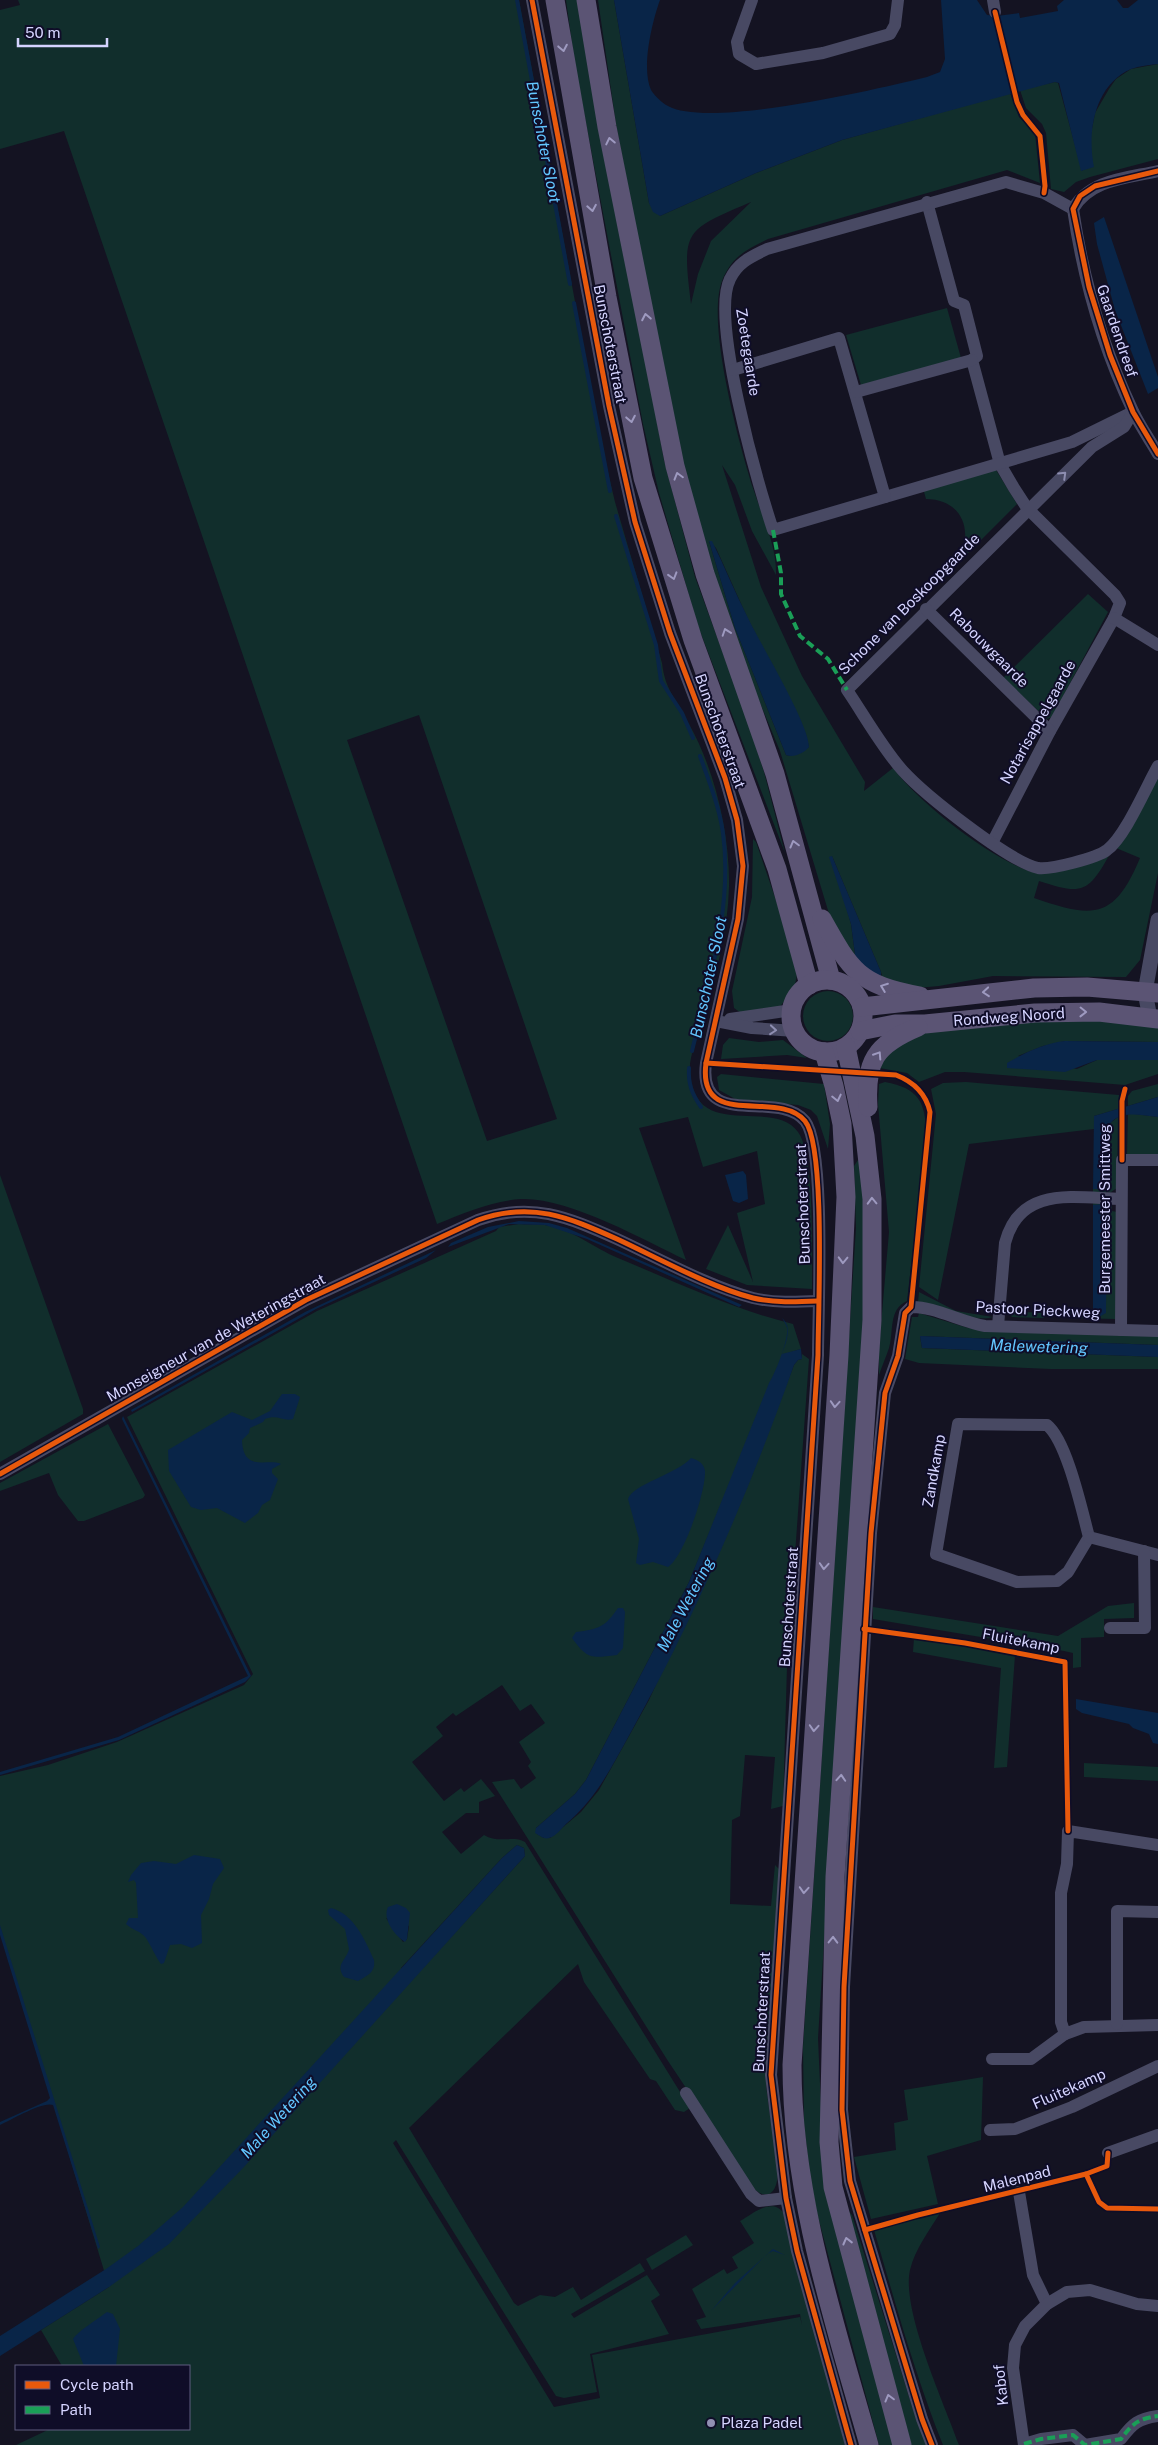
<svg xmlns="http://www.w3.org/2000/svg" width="1158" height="2445" viewBox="0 0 1158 2445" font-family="'Public Sans',sans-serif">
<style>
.green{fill:#112e2c;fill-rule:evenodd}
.water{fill:#092548}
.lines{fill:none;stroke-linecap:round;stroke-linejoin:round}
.stream{stroke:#092548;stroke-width:4}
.minor{stroke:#484963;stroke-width:12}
.tertiary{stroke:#484963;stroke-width:15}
.primary{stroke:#5b5474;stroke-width:19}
.quiet{stroke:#1a9f57;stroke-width:4;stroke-dasharray:8 4;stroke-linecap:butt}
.cycleway-casing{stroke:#0f0d28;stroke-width:8}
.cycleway{stroke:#e8590c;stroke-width:5}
.oneway{stroke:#9e9ac0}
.oneway2{stroke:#8e8eb1}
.poi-dot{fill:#9190b2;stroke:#0f0d28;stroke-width:2}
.labels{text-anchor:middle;stroke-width:4;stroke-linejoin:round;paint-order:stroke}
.street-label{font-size:15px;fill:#d5d4ff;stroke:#0f0d28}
.poi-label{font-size:15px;fill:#d5d4ff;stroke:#0f0d28;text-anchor:start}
.water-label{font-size:16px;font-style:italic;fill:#62c6ff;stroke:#0f0d28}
</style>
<rect width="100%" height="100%" fill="#141322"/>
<g class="green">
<path d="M18 0H519L602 447 615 502 662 663C665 690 677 701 689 724 715 770 730 835 729 887 728 932 715 978 703 1021 696 1045 685 1060 692 1086 706 1137 775 1099 798 1132 815 1154 812 1257 812 1289L747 1285 706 1269 728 1225 753 1282 737 1213 765 1204 757 1151 703 1167 688 1117 639 1128 686 1260C644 1240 568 1197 521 1199 492 1201 464 1213 437 1224L64 131 0 149V10L20 5ZM419 715 557 1119 487 1141 347 740Z"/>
<path d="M566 0H579L664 460 695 577 746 716 764 772 785 853 698 626 659 493 643 424 575 65Z"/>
<path d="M598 0H614L649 203 660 216 756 173 842 140 1010 93 1019 117 1035 133 1040 183 1007 170 768 239C747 249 731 257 722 281 706 323 739 443 753 488 762 516 777 546 776 575L752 531 735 485 722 465 761 587 802 676 865 782 864 791 893 768C920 804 989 857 1031 872L1111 852C1088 894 1082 895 1039 881L1034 898C1092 918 1114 921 1140 858L1116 848 1158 771V873L1140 960 1126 977 993 976 939 986 905 989 877 979 882 975 881 972 832 856 851 924 856 962 833 927 780 751 748 674 687 498 616 124ZM751 202 711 241 698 274 691 304C682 230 683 231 751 202ZM709 541 716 548 747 617 806 735 809 747 790 756 786 755 735 628Z"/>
<path d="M1158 64V159L1090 177 1076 182 1064 192 1051 189 1046 133 1042 124 1026 108 1020 90 1055 82 1058 83 1082 171 1091 154V134L1095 113 1109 89 1116 79 1131 69Z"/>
<path d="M947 308 961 358 861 385 846 335Z"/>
<path d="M996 470 1017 504 963 558 961 554C973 525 958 499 926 499L923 488Z"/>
<path d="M1088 594 1108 612 1052 717 1047 719 1003 678Z"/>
<path d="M753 839 756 842 792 947 797 975 794 989 778 1009 741 1013 734 1008 732 991 752 897Z"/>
<circle cx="828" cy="1016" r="25"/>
<path d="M1070 1017 1158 1026V1042L1065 1041 1043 1046 1018 1056 1077 1069 1097 1060H1158V1074L1125 1085 964 1072H945L919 1082 907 1073 874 1067 890 1044 933 1029Z"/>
<path d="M729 1038 759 1042 783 1040 807 1058 787 1055 721 1059 723 1045Z"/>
<path d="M721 1074 824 1084 830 1124 828 1149 817 1116 811 1110 798 1105 737 1100 719 1090 717 1077Z"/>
<path d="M885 1082C919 1088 926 1103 926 1135L907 1301C888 1309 894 1332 889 1348 886 1357 882 1366 879 1375V1348L889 1232 878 1104 879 1084Z"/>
<path d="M966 1082 1119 1095 1118 1109 1094 1116V1129L969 1144 938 1300 919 1287 936 1114 931 1089 943 1083Z"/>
<path d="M1158 1084V1097L1128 1106V1096L1132 1091Z"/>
<path d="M1128 1113 1158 1117V1156L1127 1155Z"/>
<path d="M1118 1117 1117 1188 1111 1192 1093 1193V1189H1107L1106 1132 1109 1124Z"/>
<path d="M858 1160 862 1163 866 1276 818 2038 824 2175 896 2445H879L817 2213 810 2176 804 2124 803 2047 856 1228 854 1166Z"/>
<path d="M0 1175 83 1409V1414L0 1462Z"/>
<path d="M1093 1201 1112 1203V1211L1117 1212 1116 1319 1070 1318V1311L1093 1312 1099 1317 1107 1248V1206L1093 1205Z"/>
<path d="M519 1224C527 1225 537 1224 545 1225 572 1229 594 1248 618 1258 676 1282 732 1309 793 1324L801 1349 788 1353 778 1366 689 1582 586 1780 575 1794 536 1828 537 1834 544 1838H550L581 1812 599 1790 649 1700 746 1488 794 1365 798 1360 802 1359V1354L809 1359 787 1666 783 1806 771 1809 775 1757 745 1755 740 1816 732 1820 730 1904 771 1906 775 1865 780 1870 766 2086 778 2173C777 2190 770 2203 753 2188L668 2061 492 1782 514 1779 521 1789 536 1778 528 1766 531 1762 519 1742 545 1723 531 1704 520 1711 502 1685 456 1716 453 1713 436 1727 443 1736 412 1762 444 1801 461 1788 464 1792 481 1779 495 1796 479 1802V1813H466L442 1832 461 1854 484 1835C498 1844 513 1835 525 1842L690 2108 684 2112 675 2110 656 2081 650 2079 584 1982 578 1964 409 2128 514 2303 518 2306 540 2295 555 2297 573 2287 581 2300 640 2263 645 2271 571 2314 574 2318 647 2275 660 2295 651 2301 669 2334 590 2354 597 2392 564 2398 556 2396 396 2140 393 2143 554 2407 600 2398 592 2355 800 2317 802 2325 800 2314 701 2329 696 2320 706 2317 692 2289 724 2269 727 2274 738 2268 732 2257 754 2243 740 2221C754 2213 771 2197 784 2213L845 2445H16L50 2429H189V2366H62L41 2330 109 2287 0 1927V1776L48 1765 117 1742 244 1685 253 1674 127 1417 317 1311 496 1231 499 1227ZM517 1845 524 1848 525 1856 409 1983 401 1968 502 1858ZM386 1918 409 1926 407 1939 403 1942Z"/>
<path d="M919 1292 956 1311 993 1317C975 1323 936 1307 918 1302Z"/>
<path d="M1007 1308H1024V1312L1044 1313V1318L1012 1317 1008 1313Z"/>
<path d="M919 1313 968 1328 1158 1336V1345L920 1336 922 1348 1158 1357V1369H1051L919 1363 905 1359 912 1317H918Z"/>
<path d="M108 1424 145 1495 143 1498 84 1521H78L58 1495 49 1473 0 1491V1483Z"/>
<path d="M1134 1603V1618L1104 1619V1637L1081 1638V1667L1073 1668V1653L1064 1651 873 1619V1607L1058 1636 1108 1606Z"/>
<path d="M914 1638 1015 1655 1007 1767 994 1768 1001 1668 913 1652Z"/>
<path d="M1084 1763 1158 1767V1781L1084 1777Z"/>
<path d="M983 2077 981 2140 927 2156 938 2204 871 2219 854 2157 896 2150 894 2123 908 2120 904 2090Z"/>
<path d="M847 2209 852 2215 912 2406 928 2445H911Z"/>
<path d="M940 2213C929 2231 915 2249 910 2270 901 2310 945 2405 959 2445H943C915 2375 895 2302 874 2230Z"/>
<path d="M686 2235 693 2245 652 2270 646 2259Z"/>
</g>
<g class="water">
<path d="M614 0H660C652 22 641 68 651 90 654 95 662 103 668 106 709 129 877 89 927 77L940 72 945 59 941 0H977L987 15 997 16 1019 13 1020 18 1058 11 1057 6 1064 0H1117L1123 8H1128L1138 0H1158V64C1149 65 1140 66 1131 69 1094 85 1087 133 1094 167L1081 171 1059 83 1055 82 842 140 756 173 660 216 653 212 649 203Z"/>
<path d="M1104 217 1158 377V388L1148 394 1115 310 1097 244 1094 223Z"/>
<path d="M709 541H712C725 567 735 593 748 618 761 645 809 724 809 747 804 753 794 758 786 755L735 628Z"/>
<path d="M832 856 881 972V977L856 962 851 924 829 857Z"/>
<path d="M1065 1041 1158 1042V1060H1097L1065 1072 1007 1068V1063C1024 1053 1045 1043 1065 1041Z"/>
<path d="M1158 1097V1117C1138 1115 1114 1108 1106 1132L1107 1189H1093L1094 1116Z"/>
<path d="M743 1171 746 1175 748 1199 739 1203 733 1201 725 1175Z"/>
<path d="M1103 1204 1107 1205 1106 1313 1099 1317 1093 1316V1205Z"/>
<path d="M519 1221 549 1223 567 1228 742 1305 739 1307 587 1239 545 1225 509 1224 448 1247 451 1243 488 1227Z"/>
<path d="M436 1250 426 1258 316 1309 132 1412 131 1410 305 1312Z"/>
<path d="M782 1318C793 1327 786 1343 782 1354L801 1349 802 1359 798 1360 794 1365C749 1492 696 1615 631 1732 612 1766 597 1798 566 1824 562 1828 555 1837 549 1838 544 1840 539 1835 535 1833L536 1828 575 1794 586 1780 689 1582 769 1383C775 1374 789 1339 787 1328 786 1324 783 1320 782 1318Z"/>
<path d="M920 1336 1158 1345V1357L922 1348Z"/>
<path d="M282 1394H295L300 1397 293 1419C283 1422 278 1414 265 1419L263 1422 250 1428 249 1433 242 1440C243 1473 268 1458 281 1464L272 1469V1473L278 1479 270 1500 262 1505 258 1513 245 1523 217 1508 201 1510 191 1507 169 1471 168 1450 232 1412 252 1420 270 1411Z"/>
<path d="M123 1416 251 1676 245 1682 119 1740 0 1775V1772L118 1737 248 1676 122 1419Z"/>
<path d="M691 1458C698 1460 704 1463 705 1471 706 1491 684 1557 668 1567L653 1562 640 1565 636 1563 639 1539 628 1499C633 1484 677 1474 691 1458Z"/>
<path d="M618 1608H623L625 1612 623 1648 617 1655C591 1658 588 1660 572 1638L576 1632C599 1629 605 1627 618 1608Z"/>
<path d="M1076 1699 1158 1713V1744L1153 1743 1149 1734 1133 1728 1129 1724 1082 1713 1076 1709Z"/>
<path d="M517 1845 524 1848 525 1856 243 2168 169 2244 109 2287 0 2356V2336L106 2269 138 2246 183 2207 502 1858Z"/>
<path d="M194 1855 220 1859 224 1868 213 1884 209 1899 201 1915 202 1943 192 1948 181 1944 170 1945 164 1963 161 1964C157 1959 150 1944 146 1938 141 1931 132 1930 126 1924L129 1918H138L136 1883 134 1880 128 1882 131 1875 141 1863 154 1861 176 1864Z"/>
<path d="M397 1904 406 1908 410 1913 407 1939 405 1942C395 1936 382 1919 388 1907Z"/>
<path d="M331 1908C354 1914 365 1940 374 1960 376 1972 367 1976 358 1981L344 1977C335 1964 346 1961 349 1949L345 1929 329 1915 328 1910Z"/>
<path d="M0 1925 100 2247 98 2249 53 2105C43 2101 11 2120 0 2125V2122L47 2101 50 2098 0 1935Z"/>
<path d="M773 2249 785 2255 773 2251 767 2254 711 2311 735 2283Z"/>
<path d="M107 2312 113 2314 120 2329 116 2366H84L73 2339C78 2331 98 2319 107 2312Z"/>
</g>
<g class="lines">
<g class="stream">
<path d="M517 0 570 284"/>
<path d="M574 303 610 491"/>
<path d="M616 516 656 645 661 681 682 713 693 738"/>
<path d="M692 1051C709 980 733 907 723 833 719 806 709 781 700 756"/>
<path d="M689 1068C688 1084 692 1094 701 1107"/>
</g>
<g class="minor">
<path d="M532 0 609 406 635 522 670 633 725 778 737 820 743 866 738 919 706 1063C697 1132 778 1088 805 1121 826 1147 818 1314 818 1355L771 2075 786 2198 797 2251 851 2445"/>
<path d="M752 0 737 42 739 54 756 64 823 53 890 34 895 25 898 0"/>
<path d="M993 0 995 12"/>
<path d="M927 202 954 301 964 305 977 356 972 360 1000 464 1014 488 1027 508 1115 595 1120 603 1114 618 1050 731 992 843"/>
<path d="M1073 209 1044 193 1006 182 767 249C751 257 738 262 730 279 710 319 758 484 773 530L1072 442 1133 412"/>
<path d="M1073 209C1083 278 1103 348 1133 411 1140 426 1150 440 1158 454"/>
<path d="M1073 209C1090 179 1128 178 1158 171"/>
<path d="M733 370 839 338 885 497"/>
<path d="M856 392 972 360"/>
<path d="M1133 412 1124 427 1092 447 847 690C864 715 883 749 903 771 925 795 1008 861 1038 868 1050 870 1097 858 1107 850 1125 837 1146 787 1158 766"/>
<path d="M926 609 1050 731"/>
<path d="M1114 618 1158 645"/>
<path d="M730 1019 792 1010"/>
<path d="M716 1021 752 1028 795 1031"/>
<path d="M998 1326 1005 1243C1020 1185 1075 1198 1121 1199"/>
<path d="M1121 1330 1122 1160H1158"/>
<path d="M958 1424 1047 1425C1067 1441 1082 1511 1089 1537L1068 1572 1057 1581 1017 1582 936 1554Z"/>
<path d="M0 1474 306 1300 478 1220C531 1201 568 1217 617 1239 658 1258 710 1287 753 1298 774 1303 796 1302 818 1301"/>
<path d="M1089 1537 1158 1555"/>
<path d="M1110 1628H1145L1144 1551"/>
<path d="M1158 1845 1068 1831 1067 1864 1061 1893V2022L1065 2034 1084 2027 1158 2025"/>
<path d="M1117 2024V1911L1158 1912"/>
<path d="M992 2059H1031L1065 2034"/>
<path d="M686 2093 751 2194 759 2201 786 2198"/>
<path d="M990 2130 1015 2129 1072 2107 1158 2066"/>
<path d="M1108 2153 1158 2135"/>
<path d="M1019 2192 1033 2275 1047 2304"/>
<path d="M1024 2444 1041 2439 1073 2435 1085 2445 1121 2439C1133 2423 1138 2419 1158 2416"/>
<path d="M932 2445 922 2419 850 2181 842 2110 844 1987 871 1533 885 1393 898 1356 905 1313 911 1307C933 1306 961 1322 985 1326L1158 1331"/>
<path d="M1024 2445 1013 2368 1015 2345 1025 2326 1047 2304 1067 2292 1090 2290 1137 2304 1158 2306"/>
</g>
<path class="tertiary" d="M1150 1018 1145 992 1158 920"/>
<g class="primary">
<path d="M555 0 607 297 643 478 693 640 777 869 809 985"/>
<path d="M586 0 607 127 675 466 705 574 775 774 831 980"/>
<path d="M822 919C851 971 859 985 920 996"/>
<circle cx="827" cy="1016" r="36"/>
<path d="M862 1007 1034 988 1087 987 1158 993"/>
<path d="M860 1031 895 1024H925L1035 1013 1099 1012 1158 1019"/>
<path d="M846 1047 865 1136 872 1199V1320L835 1877 829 2142 833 2187 902 2445"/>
<path d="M824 1052 834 1086 842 1124 846 1197 839 1355 792 2065C792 2195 834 2321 869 2445"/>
<path d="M868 1107C865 1061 875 1045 918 1027"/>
</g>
<g class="quiet">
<path d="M773 530 781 573V594L800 636 828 659 847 690"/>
<path d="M1024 2444 1041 2439 1073 2435 1085 2445 1121 2439C1133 2423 1138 2419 1158 2416"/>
</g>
<defs>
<g id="cycleway">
<path d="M532 0 609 406 635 522 670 633 725 778 737 820 743 866 738 919 706 1063C697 1132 778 1088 805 1121 826 1147 818 1314 818 1355L771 2075 786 2198 797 2251 851 2445"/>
<path d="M995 12 1017 102 1023 115 1040 136 1045 186 1044 193"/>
<path d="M1158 171 1095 186 1080 196 1073 209 1089 287 1110 355 1133 412 1158 454"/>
<path d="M706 1063 896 1075C914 1082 926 1094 930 1112L911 1307 905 1313 898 1356 885 1393 871 1533 844 1987 842 2110 850 2181 922 2419 932 2445"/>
<path d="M1122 1160V1101L1125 1089"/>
<path d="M0 1474 306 1300 478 1220C531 1201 568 1217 617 1239 658 1258 710 1287 753 1298 774 1303 796 1302 818 1301"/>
<path d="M864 1629 965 1643 1065 1662 1068 1831"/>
<path d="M1086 2174 1099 2202 1107 2208 1158 2209"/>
<path d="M865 2230 918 2215 1086 2174 1107 2166 1108 2153"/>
</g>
</defs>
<use href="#cycleway" class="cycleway-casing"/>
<use href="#cycleway" class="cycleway"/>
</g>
<defs><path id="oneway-chevron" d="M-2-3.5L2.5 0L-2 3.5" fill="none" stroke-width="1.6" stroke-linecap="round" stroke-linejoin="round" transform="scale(1.25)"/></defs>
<g class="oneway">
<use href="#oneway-chevron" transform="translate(563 48) rotate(79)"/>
<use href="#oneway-chevron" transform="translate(610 141) rotate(-102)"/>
<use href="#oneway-chevron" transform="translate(592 208) rotate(80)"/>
<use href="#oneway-chevron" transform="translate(646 317) rotate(-101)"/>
<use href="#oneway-chevron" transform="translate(631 419) rotate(79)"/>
<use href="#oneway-chevron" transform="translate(678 476) rotate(-106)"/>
<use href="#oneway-chevron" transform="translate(673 576) rotate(73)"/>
<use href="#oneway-chevron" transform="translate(726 632) rotate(-109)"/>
<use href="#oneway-chevron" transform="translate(794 844) rotate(-105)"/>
<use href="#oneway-chevron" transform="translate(884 987) rotate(-159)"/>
<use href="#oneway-chevron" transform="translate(986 992) rotate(175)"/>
<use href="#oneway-chevron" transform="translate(1083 1012) rotate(1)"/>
<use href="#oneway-chevron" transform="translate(878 1055) rotate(-57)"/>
<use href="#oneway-chevron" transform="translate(837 1098) rotate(77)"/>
<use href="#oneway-chevron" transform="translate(872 1201) rotate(-92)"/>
<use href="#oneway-chevron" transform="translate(843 1260) rotate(92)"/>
<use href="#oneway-chevron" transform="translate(835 1404) rotate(94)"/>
<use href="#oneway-chevron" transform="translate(824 1566) rotate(94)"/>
<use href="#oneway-chevron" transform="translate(814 1728) rotate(94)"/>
<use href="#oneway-chevron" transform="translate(841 1778) rotate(-86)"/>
<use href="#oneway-chevron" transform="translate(804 1890) rotate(94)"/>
<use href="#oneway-chevron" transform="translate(833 1940) rotate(-89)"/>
<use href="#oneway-chevron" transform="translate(847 2241) rotate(-104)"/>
<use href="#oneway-chevron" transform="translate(889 2398) rotate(-105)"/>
</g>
<g class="oneway2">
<use href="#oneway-chevron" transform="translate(1063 475) rotate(-44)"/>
<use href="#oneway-chevron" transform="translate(773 1030) rotate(5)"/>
</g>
<circle class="poi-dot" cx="711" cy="2423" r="5"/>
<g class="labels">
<g class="street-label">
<text transform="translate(1117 331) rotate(71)" y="5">Gaardendreef</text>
<text transform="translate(610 344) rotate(79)" y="5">Bunschoterstraat</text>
<text transform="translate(748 352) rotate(81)" y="5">Zoetegaarde</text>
<text transform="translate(909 604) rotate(-45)" y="5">Schone van Boskoopgaarde</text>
<text transform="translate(989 648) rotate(45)" y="5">Rabouwgaarde</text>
<text transform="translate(1038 722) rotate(-61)" y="5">Notarisappelgaarde</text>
<text transform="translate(720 731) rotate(70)" y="5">Bunschoterstraat</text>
<text transform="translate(1009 1017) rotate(-4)" y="5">Rondweg Noord</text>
<text transform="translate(803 1204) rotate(-92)" y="5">Bunschoterstraat</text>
<text transform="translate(1105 1209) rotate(-90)" y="5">Burgemeester Smittweg</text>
<text transform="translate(1038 1310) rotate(3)" y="5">Pastoor Pieckweg</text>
<text transform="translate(216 1338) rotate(-29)" y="5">Monseigneur van de Weteringstraat</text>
<text transform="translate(934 1471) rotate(-80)" y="5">Zandkamp</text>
<text transform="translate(789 1607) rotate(-86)" y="5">Bunschoterstraat</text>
<text transform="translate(1021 1641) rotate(11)" y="5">Fluitekamp</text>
<text transform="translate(762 2012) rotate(-87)" y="5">Bunschoterstraat</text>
<text transform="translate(1069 2089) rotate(-24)" y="5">Fluitekamp</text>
<text transform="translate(1017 2179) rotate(-14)" y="5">Malenpad</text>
<text transform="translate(1001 2385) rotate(-96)" y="5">Kabof</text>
</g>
<g class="poi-label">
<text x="721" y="2428">Plaza Padel</text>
</g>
<g class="water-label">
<text transform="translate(544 142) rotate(79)" y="6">Bunschoter Sloot</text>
<text transform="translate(708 977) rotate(-78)" y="6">Bunschoter Sloot</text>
<text transform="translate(1039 1346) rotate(2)" y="6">Malewetering</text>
<text transform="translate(685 1604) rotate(-62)" y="6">Male Wetering</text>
<text transform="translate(278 2117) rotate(-48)" y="6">Male Wetering</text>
</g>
</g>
<rect x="15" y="2365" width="175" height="65" fill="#0f0d28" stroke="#5e5d7e"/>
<rect x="25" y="2381" width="25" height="8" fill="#e8590c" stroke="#5e5d7e"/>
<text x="60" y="2390" font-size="15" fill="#d5d4ff">Cycle path</text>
<rect x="25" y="2406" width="25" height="8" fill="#1a9f57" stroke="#5e5d7e"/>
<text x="60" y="2415" font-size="15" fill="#d5d4ff">Path</text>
<path d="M18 38v8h89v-8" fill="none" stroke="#d5d4ff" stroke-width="2.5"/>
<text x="25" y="38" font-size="15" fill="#d5d4ff" stroke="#0f0d28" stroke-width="4" paint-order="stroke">50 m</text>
</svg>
